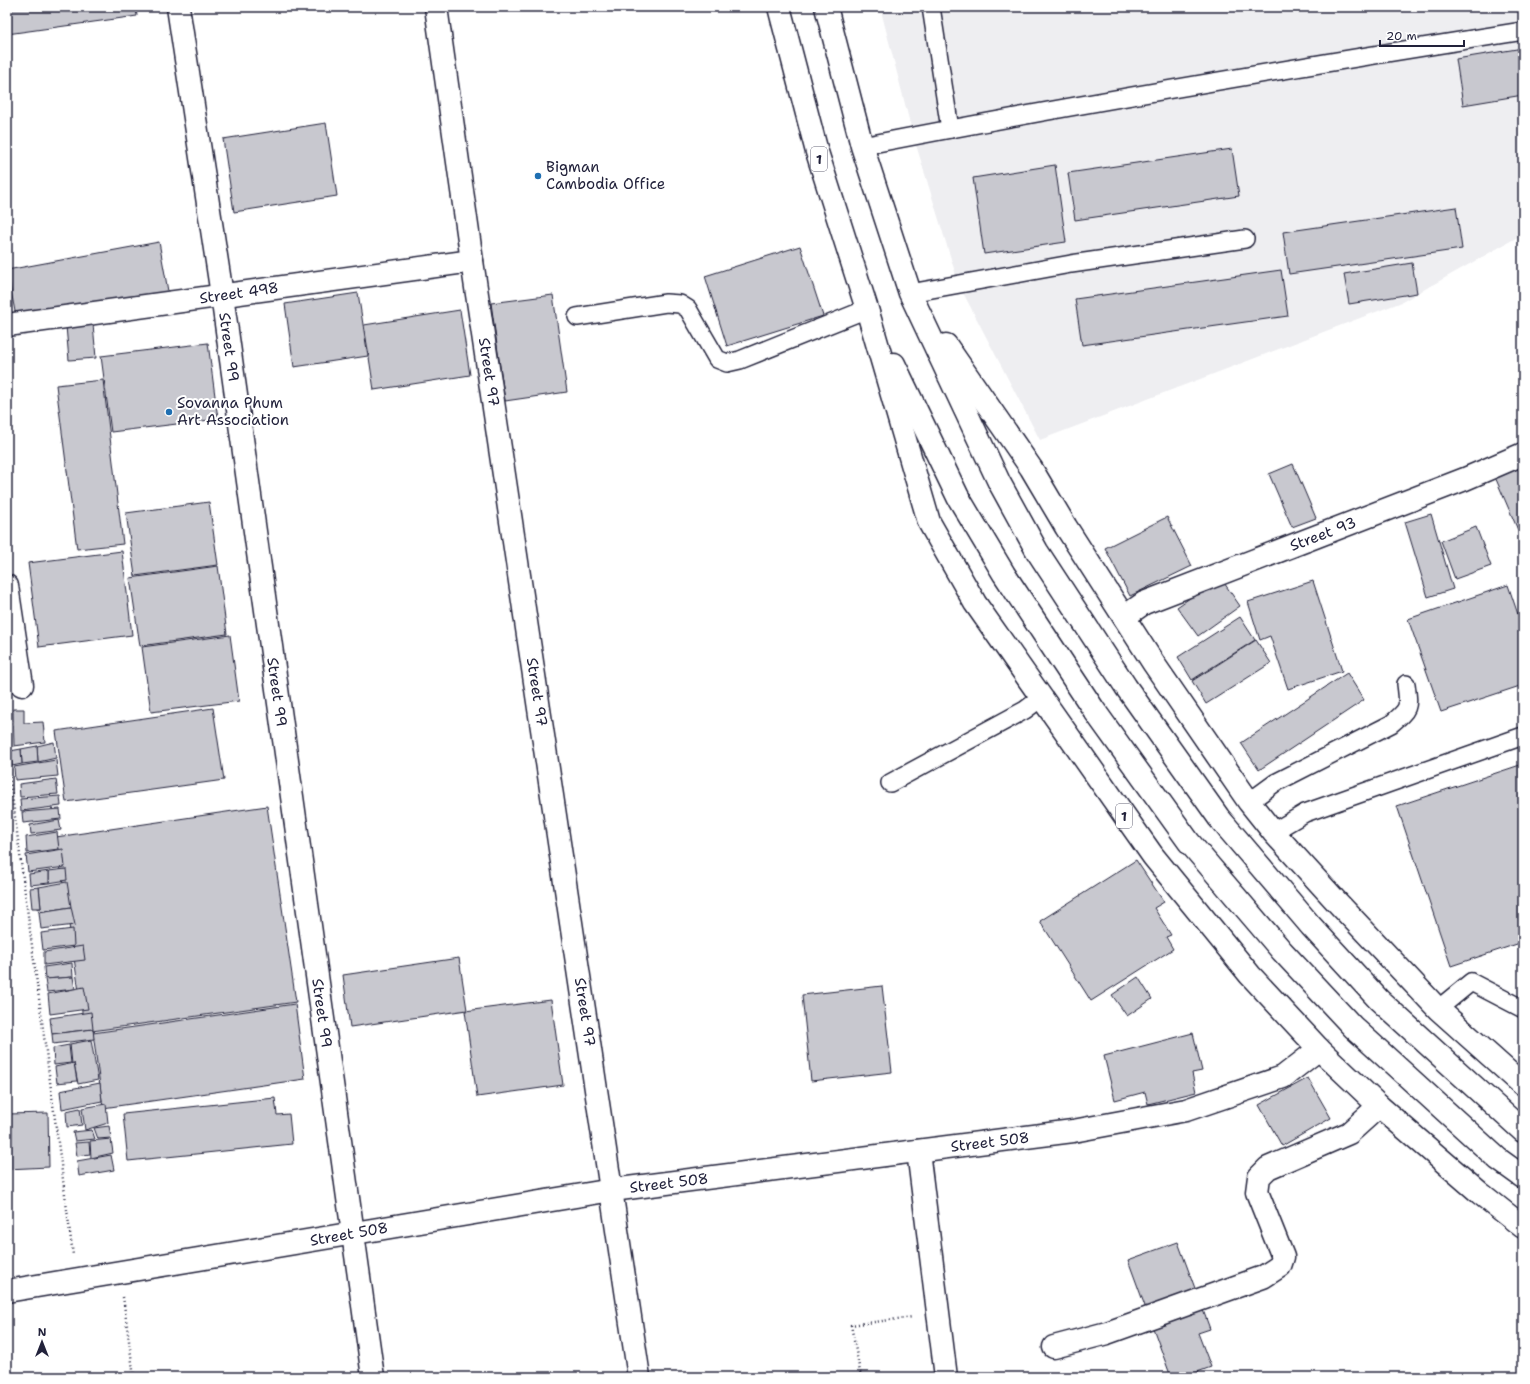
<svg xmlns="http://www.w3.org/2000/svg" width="1530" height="1384" viewBox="0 0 1530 1384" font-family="'Shantell Sans',sans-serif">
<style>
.built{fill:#eeeef1}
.building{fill:#c8c8cf;stroke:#22223b}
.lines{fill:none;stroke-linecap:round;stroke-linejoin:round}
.service-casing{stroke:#22223b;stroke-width:20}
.minor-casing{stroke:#22223b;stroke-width:25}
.trunk-casing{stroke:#22223b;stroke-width:25}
.path{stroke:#22223b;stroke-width:2.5;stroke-dasharray:1 3;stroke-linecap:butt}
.service{stroke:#fff;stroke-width:17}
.minor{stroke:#fff;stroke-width:22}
.trunk{stroke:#fff;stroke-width:22}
.poi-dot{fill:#1f6fb2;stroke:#fff;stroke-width:1.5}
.labels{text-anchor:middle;stroke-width:4;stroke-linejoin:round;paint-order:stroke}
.shield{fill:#fff;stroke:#646476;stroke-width:1}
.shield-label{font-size:14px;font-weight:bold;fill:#22223b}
.poi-label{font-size:15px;fill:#22223b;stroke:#fff;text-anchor:start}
.street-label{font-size:15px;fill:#22223b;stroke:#fff}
</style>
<rect width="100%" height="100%" fill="#fff"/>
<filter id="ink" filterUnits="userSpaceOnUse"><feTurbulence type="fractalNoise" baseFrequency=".025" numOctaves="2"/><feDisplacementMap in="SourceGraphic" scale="8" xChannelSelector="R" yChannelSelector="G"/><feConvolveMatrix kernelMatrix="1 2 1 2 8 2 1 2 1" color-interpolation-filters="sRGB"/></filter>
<g filter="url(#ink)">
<path class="built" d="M880 7H1523V234L1402 302 1040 440 959 285 913 135Z"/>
<g class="building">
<path d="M7 7H136L137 16 7 34Z"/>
<path d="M1523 48V95L1463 105 1456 59Z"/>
<path d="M326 123 337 196 234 212 223 139Z"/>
<path d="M1232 149 1239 196 1075 220 1068 173Z"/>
<path d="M1055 165 1066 242 984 254 973 178Z"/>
<path d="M1456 207 1462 249 1289 274 1283 232Z"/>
<path d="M159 242 170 302 18 327 7 270Z"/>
<path d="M800 246 823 316 727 346 705 276Z"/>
<path d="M1412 263 1417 293 1349 304 1344 274Z"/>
<path d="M1281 270 1288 316 1082 345 1075 299Z"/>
<path d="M358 293 368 356 294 367 285 304Z"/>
<path d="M553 295 567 392 505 401 491 303Z"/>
<path d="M460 310 470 375 374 390 364 325Z"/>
<path d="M93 324 96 358 69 360 66 326Z"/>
<path d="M208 343 218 419 111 432 101 356Z"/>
<path d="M103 380 123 544 77 549 56 385Z"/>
<path d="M1523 460V536L1521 537 1492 470Z"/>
<path d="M1293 464 1316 518 1292 527 1269 474Z"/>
<path d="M209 502 218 565 135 576 126 513Z"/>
<path d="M1431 514 1453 589 1428 597 1405 522Z"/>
<path d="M1167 517 1192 566 1130 596 1105 548Z"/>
<path d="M1476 527 1491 566 1455 579 1441 541Z"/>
<path d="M122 551 132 635 39 647 28 563Z"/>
<path d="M218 566 227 634 140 646 130 578Z"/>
<path d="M1220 577 1240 606 1198 636 1177 607Z"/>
<path d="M1313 581 1342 671 1288 689 1270 636 1260 640 1248 602Z"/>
<path d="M1508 585 1523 629V685L1441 712 1408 619Z"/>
<path d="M1240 617 1255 640 1192 680 1178 657Z"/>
<path d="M230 635 239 701 151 712 142 647Z"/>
<path d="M1256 640 1271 663 1206 704 1192 681Z"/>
<path d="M1347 673 1364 700 1259 770 1241 743Z"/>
<path d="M213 708 224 780 66 802 56 731Z"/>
<path d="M13 709H24V723L43 722 45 742 14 746Z"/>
<path d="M54 742 56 758 38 762 37 746Z"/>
<path d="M37 746 38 762 22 764 21 749Z"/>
<path d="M21 749 22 764 12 766 10 751Z"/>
<path d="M56 760 58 776 15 780 14 767Z"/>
<path d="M1523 764V942L1451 966 1397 806Z"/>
<path d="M56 779 58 794 20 797 19 784Z"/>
<path d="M60 796 61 806 21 811 20 799Z"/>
<path d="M267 806 296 1002 85 1032 56 837Z"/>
<path d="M60 809 61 819 23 823 22 812Z"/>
<path d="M59 820 61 830 31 834 30 825Z"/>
<path d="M57 832 59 849 27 853 26 837Z"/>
<path d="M63 849 65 867 28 872 26 855Z"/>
<path d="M1136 860 1164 902 1154 908 1171 935 1166 937 1173 949 1091 1001 1040 921Z"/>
<path d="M66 869 67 880 49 883V871Z"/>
<path d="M49 871V883L30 885 29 874Z"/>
<path d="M67 882 71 907 39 912 38 908H41L39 887Z"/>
<path d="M39 887 41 908H32L30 888Z"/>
<path d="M71 907 75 925 41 929 39 912Z"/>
<path d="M73 929 74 946 43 950 41 933Z"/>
<path d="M83 946 85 960 44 965V952Z"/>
<path d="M459 958 467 1010 350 1027 343 975Z"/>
<path d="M72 963 73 977 45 979 44 967Z"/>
<path d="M73 977 75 989 47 992 45 979Z"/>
<path d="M1138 977 1152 999 1127 1016 1112 995Z"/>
<path d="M882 986 892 1072 811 1081 802 995Z"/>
<path d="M84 987 88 1009 50 1014 48 994Z"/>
<path d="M551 1000 563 1085 477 1097 465 1011Z"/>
<path d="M295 1004 305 1079 103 1108 93 1033Z"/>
<path d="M91 1012 93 1029 52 1034 50 1018Z"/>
<path d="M93 1029 94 1039 53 1044 52 1034Z"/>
<path d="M1193 1033 1202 1071 1192 1073 1196 1092 1148 1104 1145 1092 1115 1100 1104 1056Z"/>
<path d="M91 1040 98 1080 78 1084 74 1063 72 1064 70 1044Z"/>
<path d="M69 1045 71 1063 54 1065 53 1048Z"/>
<path d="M74 1063 77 1081 57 1083 55 1067Z"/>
<path d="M1308 1078 1331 1118 1282 1146 1259 1105Z"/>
<path d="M100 1083 102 1101 62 1109 60 1091Z"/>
<path d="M275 1098 277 1115 289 1114 292 1144 128 1161 123 1114Z"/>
<path d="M106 1104 108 1123 85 1130 82 1108Z"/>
<path d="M80 1108 82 1125 67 1127 66 1111Z"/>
<path d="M48 1113 49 1167 7 1169V1114Z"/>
<path d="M109 1126 111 1138 98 1139 94 1128Z"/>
<path d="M92 1130 95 1139 75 1141 73 1132Z"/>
<path d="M111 1139 113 1153 91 1158 90 1141Z"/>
<path d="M89 1142 90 1154 77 1156 75 1143Z"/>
<path d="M111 1155 114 1170 79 1176 77 1161Z"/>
<path d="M1178 1242 1210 1329 1198 1333 1211 1367 1184 1377H1171L1128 1260Z"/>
</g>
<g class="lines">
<defs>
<g id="service">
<path d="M931 7 950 129"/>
<path d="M862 146C1081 103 1302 66 1523 31"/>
<path d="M910 293 1071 264 1245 239"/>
<path d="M577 317 666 303 680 304 688 309 717 359 727 363 740 360 867 309"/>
<path d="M890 783 1025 710 1041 698"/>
<path d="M1249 802 1275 783 1391 724C1410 708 1409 708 1406 684"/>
<path d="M1273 832 1305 813 1523 736"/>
<path d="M1438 1009 1471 982 1523 1009"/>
</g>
<g id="minor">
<path d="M178 7 222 295 373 1377"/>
<path d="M436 7 472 261 639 1377"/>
<path d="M7 325 472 261"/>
<path d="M7 586 22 685"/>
<path d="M1124 617 1144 603 1465 479 1523 454"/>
<path d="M918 1151 946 1377"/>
<path d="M7 1291 612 1190 1073 1131 1186 1110 1283 1077 1319 1049"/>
<path d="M1054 1347 1107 1333 1263 1277 1280 1266 1283 1257 1257 1192 1259 1177 1268 1168 1349 1133 1379 1106"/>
</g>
<g id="trunk">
<path d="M779 7 817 152 867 309 929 522 975 603 1153 856 1250 975 1319 1049 1379 1106 1480 1193 1523 1227"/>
<path d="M826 7 862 146 910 293 999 482 1037 551 1126 687 1219 818 1311 926 1379 1000 1523 1131"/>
<path d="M946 345 1031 468 1066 527 1154 664 1249 802 1273 832 1336 901 1438 1009 1523 1085"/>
<path d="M894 364 958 497 1004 574 1094 710 1189 842 1282 951 1353 1027 1498 1159 1523 1177"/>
</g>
</defs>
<use href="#service" class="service-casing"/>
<use href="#minor" class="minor-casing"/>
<use href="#trunk" class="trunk-casing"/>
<g class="path">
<path d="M7 715 10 708"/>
<path d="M7 757 73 1255"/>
<path d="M123 1297 134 1377"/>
<path d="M861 1377 851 1325 913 1317"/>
</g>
<use href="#service" class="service"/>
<use href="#minor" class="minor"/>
<use href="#trunk" class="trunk"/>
</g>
</g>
<g class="poi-dot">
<circle cx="538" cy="176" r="4"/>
<circle cx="169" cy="412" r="4"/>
</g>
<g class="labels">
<g class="shield">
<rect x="811" y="147" width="16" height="24" rx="3"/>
<rect x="1116" y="804" width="16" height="24" rx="3"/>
</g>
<g class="shield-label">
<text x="819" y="164">1</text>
<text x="1124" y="821">1</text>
</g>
<g class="poi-label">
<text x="546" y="172">Bigman<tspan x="546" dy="17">Cambodia Office</tspan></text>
<text x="177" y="408">Sovanna Phum<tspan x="177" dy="17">Art Association</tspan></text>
</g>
<g class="street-label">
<text transform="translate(239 293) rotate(-8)" y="5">Street 498</text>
<text transform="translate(229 347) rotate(82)" y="5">Street 99</text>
<text transform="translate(489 372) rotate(81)" y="5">Street 97</text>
<text transform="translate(1323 534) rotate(-21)" y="5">Street 93</text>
<text transform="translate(277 692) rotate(82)" y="5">Street 99</text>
<text transform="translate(537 692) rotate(81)" y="5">Street 97</text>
<text transform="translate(585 1012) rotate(81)" y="5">Street 97</text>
<text transform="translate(322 1013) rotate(82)" y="5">Street 99</text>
<text transform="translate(990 1142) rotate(-7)" y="5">Street 508</text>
<text transform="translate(669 1183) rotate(-7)" y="5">Street 508</text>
<text transform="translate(349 1234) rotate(-10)" y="5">Street 508</text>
</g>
</g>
<rect width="1530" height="1384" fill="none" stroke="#fff" stroke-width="24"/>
<rect x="12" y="12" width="1506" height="1360" fill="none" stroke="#22223b" stroke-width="1.5" filter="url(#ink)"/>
<g transform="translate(42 1342)" stroke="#ffffff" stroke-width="3" paint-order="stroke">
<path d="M0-3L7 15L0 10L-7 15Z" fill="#22223b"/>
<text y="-6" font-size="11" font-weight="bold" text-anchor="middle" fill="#22223b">N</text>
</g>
<path d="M1380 40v6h84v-6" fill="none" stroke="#22223b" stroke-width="2"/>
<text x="1386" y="40" font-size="12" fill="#22223b" stroke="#ffffff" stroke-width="3" paint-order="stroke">20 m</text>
</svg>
